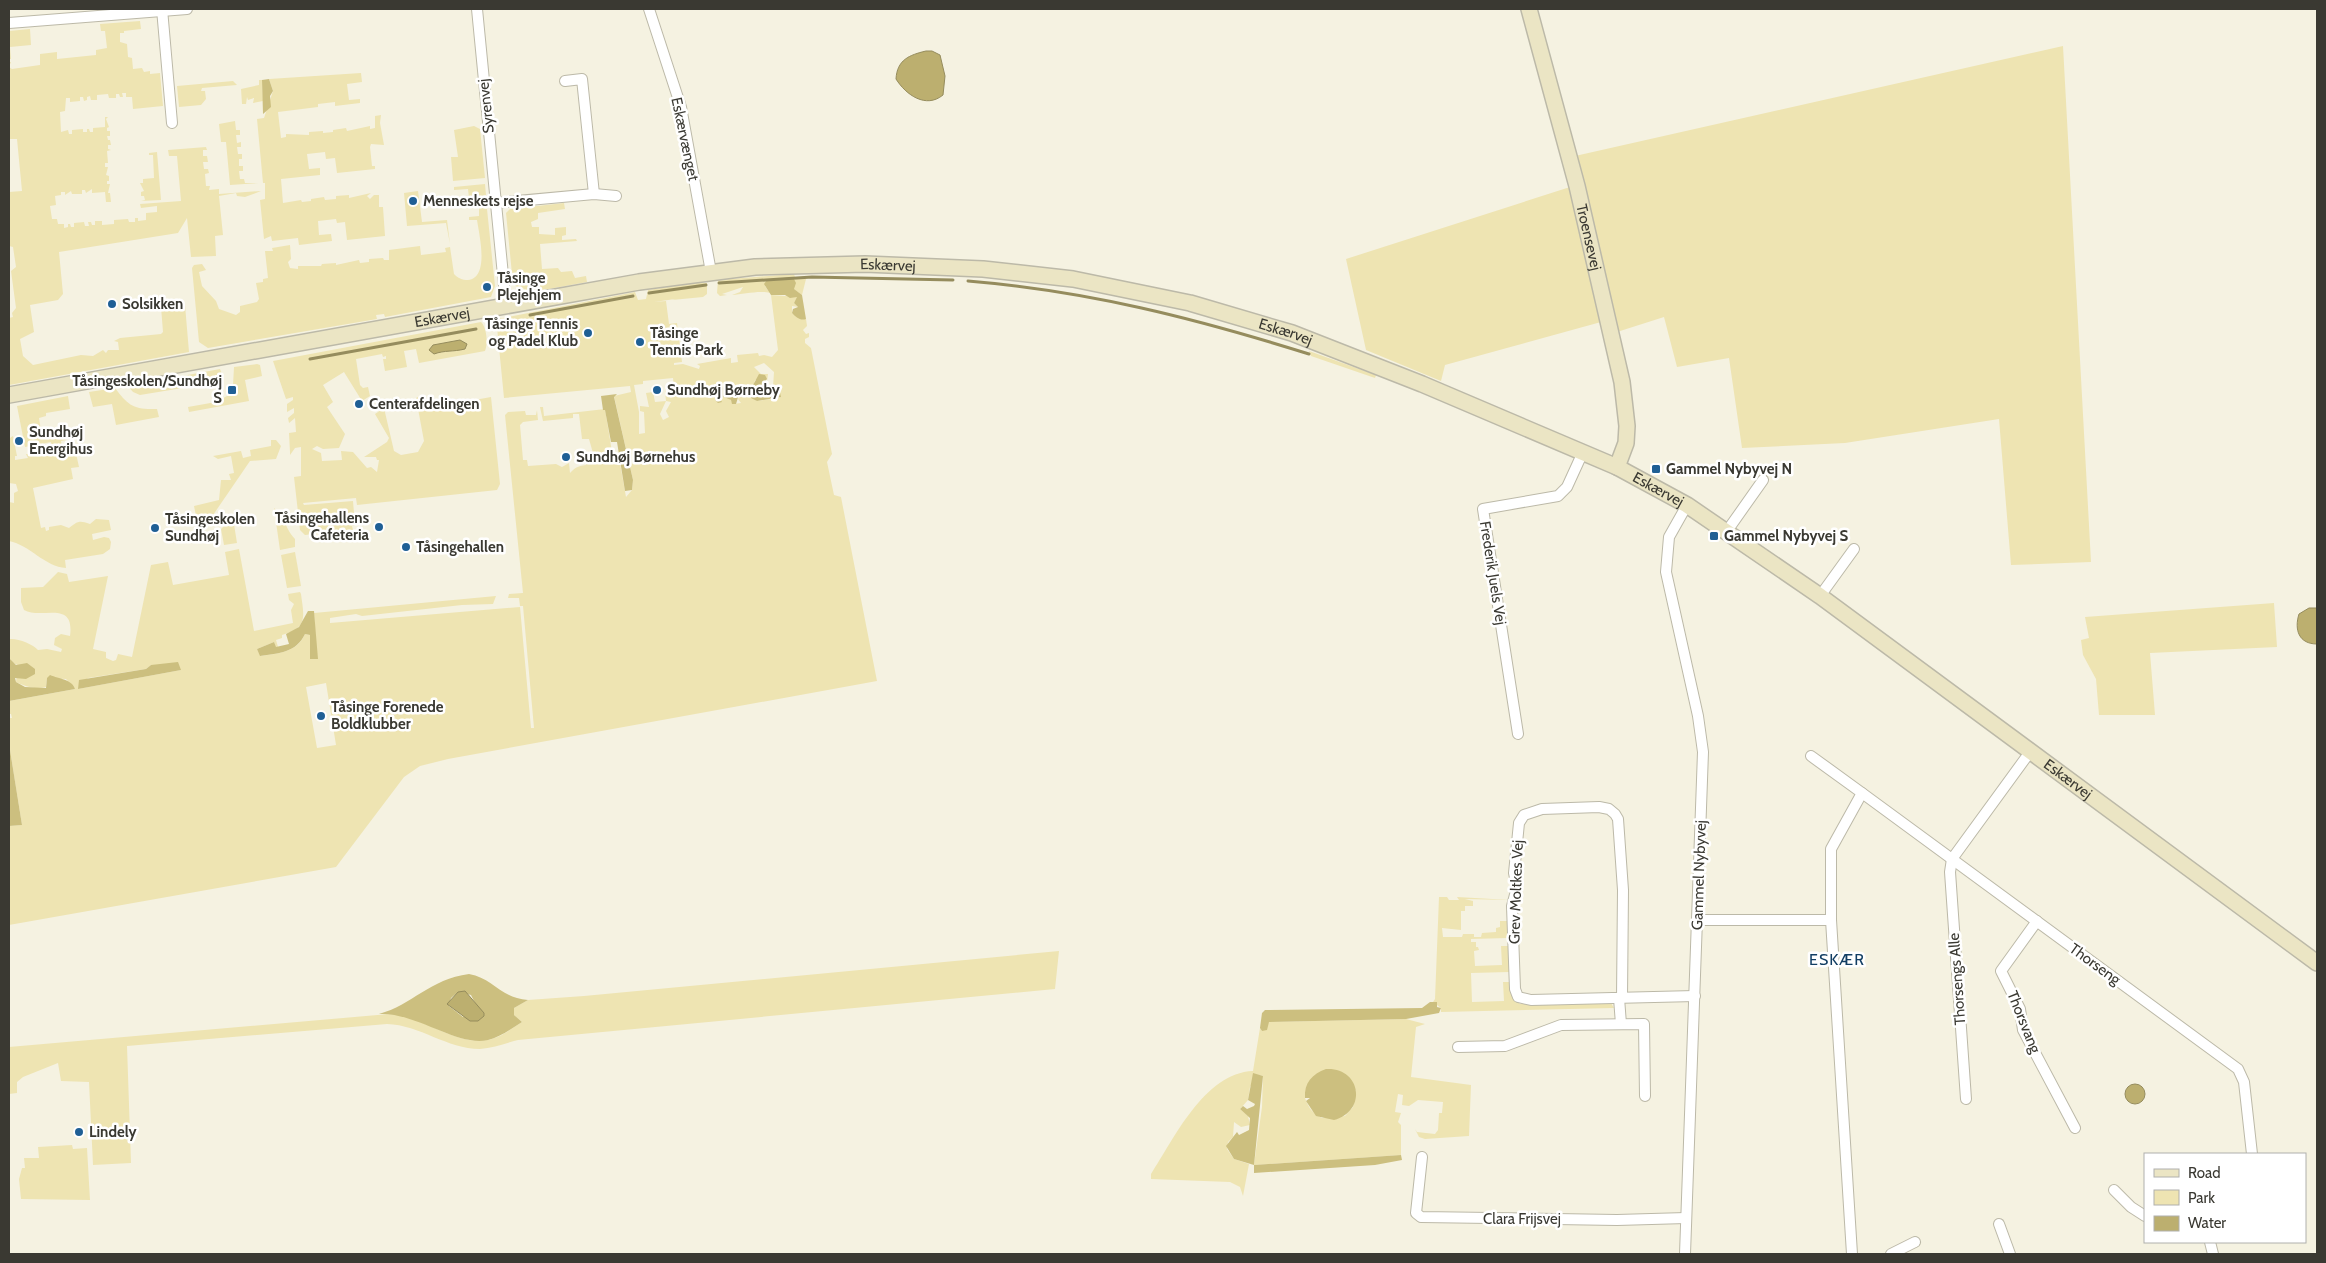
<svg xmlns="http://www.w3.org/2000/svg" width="2326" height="1263" viewBox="0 0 2326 1263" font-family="Cabin,sans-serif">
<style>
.green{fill:#eee4b2;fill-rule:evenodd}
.forest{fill:#ccbf7f;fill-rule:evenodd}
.water{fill:#bcaf6f;stroke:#958c5d}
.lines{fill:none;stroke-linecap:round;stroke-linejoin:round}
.stream{stroke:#958c5d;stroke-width:3}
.street-casing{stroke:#bcb9a8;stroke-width:12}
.secondary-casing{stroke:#bcb9a8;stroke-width:18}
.street{stroke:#fff;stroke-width:10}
.secondary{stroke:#ebe5c4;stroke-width:15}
.poi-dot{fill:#1f5f95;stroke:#fff;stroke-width:2}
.labels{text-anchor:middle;stroke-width:5;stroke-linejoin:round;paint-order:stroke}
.street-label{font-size:15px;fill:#3a3932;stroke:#fff}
.poi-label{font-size:15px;font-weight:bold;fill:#3a3932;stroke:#fff;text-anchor:start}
.neighbourhood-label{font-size:16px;letter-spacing:1px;fill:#123e63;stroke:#fff}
</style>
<rect width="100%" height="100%" fill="#f5f2e1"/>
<g class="green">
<path d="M140 21 141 29 124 31V33H120V42L127 44 128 57 132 58 133 69 142 68 144 72 150 71V74L160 73 163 106 133 109 132 97H126V93H122L123 97H120L119 94H116V98H109L108 94 97 95V100H91L90 96 87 97V100L84 101 83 97H80V101L70 102V98H66L65 111 60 112 61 132 68 130 69 134H72V130L83 129V132H87V129H89L90 132H93V128L105 127V117H108L106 119 109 127 107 128V131H110V136H107L108 140H110L111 145H108V149L111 150 107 151 108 163H105V167H108L106 175 109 176V181H107V184H110L108 193H110L111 202H106L105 192 92 193V189L86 193 85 190H82V194H72L71 191 65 195V192H61V195L55 196 56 205 50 206 52 219H57L58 224H64V228L68 227V224H70L71 227H74V223L84 222 85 226H89L88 222H91L92 225H95V221H102V225L114 224V220L128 219 129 222H135V218H138V221L146 220V213L157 212V206L141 208 140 204 181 201 177 156H169L168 150 206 147 207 150H203V156H207L208 162H203L204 169H208L209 173 205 174 206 186H210L209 190 219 189V194L261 191 245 197 237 196 236 193 219 196 223 235 215 236 216 256 191 257 187 218 178 233 59 252 63 294 58 300 30 305 34 332 20 339 23 356 33 365 81 355 93 356 103 350 106 353 108 350H119L118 342 114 341 120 338 161 334 163 332 161 307 185 305 189 352 9 385V318L13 317 12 313 16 308 11 271 16 267 13 247 9 246V192L22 191 17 139H9V62H11L9 67 12 69 40 65V54L57 52V59L96 55V50L107 48 105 31H101L100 24Z"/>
<path d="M30 29 31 45 10 47 11 59H9V31Z"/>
<path d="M2063 46 2091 562 2011 565 1999 419 1845 443 1742 448 1729 358 1677 367 1664 317 1617 332 1575 156Z"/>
<path d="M361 73 362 82 347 84 349 100 360 99V103L335 106V102L318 104V107L278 112 281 138 286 137V134L309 135V132L323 131V133L333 132V130L346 128 347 131 370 126V129L375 128V116L381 115 380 123 384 145 371 144 370 147 372 166H375V169L337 173 335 158 326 159 325 152 307 154 309 169 320 168V175L281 179 283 203 301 200 302 202 311 201V199L324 197 325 200 336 199V196L349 195V198L371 193 367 196 370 199 374 195H379V207H383L385 236 347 240 345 222 337 223 336 219 318 221 319 235 331 234 332 241 299 245 298 238 272 241 271 236 264 239 260 200 265 199V183H263L257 119 264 118 273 91 269 79Z"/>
<path d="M259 80H262L263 101 253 103 254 98 248 100 247 97 246 104H242L241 89 259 85Z"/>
<path d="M233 81 237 85 202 88 201 91H205L206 99 201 105 179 107 177 86Z"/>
<path d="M235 121 236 130H240V135H236L237 143 241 142V147H237L238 154H242V159H239V166H243V171H239L240 179H244L245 183H259L230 185 226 142H221L219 124Z"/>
<path d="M474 126 480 129 485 178 453 181 451 157H458L454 130Z"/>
<path d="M157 152 161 200 141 201 145 200 144 196H141V192L144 191 140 183H143V179L154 178 153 155H149V153Z"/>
<path d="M485 184 486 195 469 198 468 189 454 190V187Z"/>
<path d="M1570 187 1601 322 1445 365 1441 381 1366 350 1346 259Z"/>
<path d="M418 191 422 222 447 220 450 244 446 223 407 226 404 193Z"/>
<path d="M564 203 565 209 538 213V219L531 222 532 227H539V234L555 235V228L566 227V235L562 236V240L576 239 577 241 540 244 542 269 558 268 561 272 572 271 575 278 586 276 587 282 527 293 523 288H519L513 284 506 213 510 209Z"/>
<path d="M479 207 487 209 495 286 491 297 385 317 384 314 376 315 377 319 208 348 199 342 192 268 194 265 202 264 206 270 199 272 202 286 216 301 219 309 236 315 240 312V306L257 302 259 299 256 283 263 282V279L268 278 265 251H273L272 248 290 245 291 259 288 262 290 268 298 269V266H321L322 264 336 263V265L359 260 360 263 369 262V259L383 258 384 260H389V250L420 246 421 255 446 252 445 248 450 247 454 274C458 278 462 280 468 280 490 278 479 234 477 220H469V217L479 216Z"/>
<path d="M794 274 795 277H803L806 279 802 295 778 278 765 286 770 293C761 290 743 294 732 295L740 292 743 287 722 294 727 295 720 296 717 293 718 280Z"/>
<path d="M693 283H707V294L703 297 672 300 675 299 654 302 666 301 669 324 677 323 682 362 674 363V365L683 364 699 369 700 366 697 364 731 358V363L738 362 737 355 758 353 759 356 764 355 772 357 778 350 771 295 798 297 794 303 798 307 792 306V313L801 319H806L807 326 803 330 806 334 809 333V337L805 339V343L811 348 832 454 827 462 834 495 841 497 877 681 448 759 420 766 404 777 336 867 9 925V826L22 825 9 744V718H12L11 714H9V701L75 689 66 679 47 678 46 687C35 690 25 686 16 682L18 665C6 662 9 650 9 639 18 638 33 644 38 650L47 649 61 652 62 649 54 645 55 638 61 634 70 636C75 599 41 620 24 610L21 602V588L43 587 58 572 67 574 69 582 108 576 93 649 106 652V658L113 661 116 660 118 654 132 657 151 565 168 562 173 585 229 575 225 552 239 549 254 631 293 623 291 610 294 604 289 600 288 594 300 592 301 594C304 617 308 628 282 635V638L276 640 278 647H275L274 642 257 649 261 656C278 653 297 653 305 634L310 635V659H317L314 613 496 596 493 604 462 605 362 616 356 614 330 618V623L520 607 531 728H534L523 606H520L519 598H508L509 594 523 593 505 415 508 412 525 411 526 415H536L537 410 538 420 523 422 520 425 523 460H527L528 466 556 464 562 467 569 463 570 473C575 468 577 466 586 465L588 456 613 454 614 463H620L626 497 632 490 633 480 614 396 631 392 630 386 504 398 497 327 498 319 635 292 638 300 646 299 648 290ZM764 363 774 372 773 387 780 393 779 398 757 401 753 398 756 392 753 389 755 380 767 379V382L768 374H761L754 367ZM673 378 674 390 665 391 666 401 671 402 666 411 669 417 663 420 660 414 666 401 655 402 653 392 646 393 649 407 640 406V411L644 412 645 433 639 434V412L634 385 643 384V381ZM731 383 739 396 738 399 741 403 733 404 731 400 724 396 717 401 719 393ZM151 665 181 670 78 689 88 678 146 669ZM326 683 336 745 317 748 306 687Z"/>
<path d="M481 322C487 328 488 344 485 351L419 363 416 349 404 351 407 367 385 371 383 359H386V356L383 357 382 354 356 359 360 385 363 388 368 387 370 396 362 401 344 372 323 385 333 402 327 407 345 434 339 448 323 449 317 446 312 449 321 453 322 461 342 460 341 451 353 452 367 468 371 467 377 472 379 460H377L376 457H364L387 442 389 438 375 414 384 408 394 451 401 455 418 452 424 441 416 398 418 397 420 406H425L426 411 439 409V406L458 405V403L491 397 500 484 497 490 357 505 356 498 303 503 304 505 353 501 355 525 352 526 353 530 305 535 300 530 294 477 301 476V447L295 448 290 455V452L289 433 296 432 295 418 289 423 288 418 294 413V408L287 412V404L293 400V397L286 399 273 361Z"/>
<path d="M1309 351 1376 375 1375 378 1311 356Z"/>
<path d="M257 364 260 365 262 376 245 380 249 401 189 412 188 407 216 402 227 396H233L238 389 233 385 234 367Z"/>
<path d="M220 369 222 374 219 380 207 384 140 395 133 392 128 386Z"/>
<path d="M115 388C128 405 133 410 157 409L159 417 116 425 112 404 93 407 89 392Z"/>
<path d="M68 396 70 409 46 413V416L39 418 42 437 57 434 56 430 63 427 66 440 61 441 63 451 75 449 79 467 71 468 73 479 33 488 41 528 45 527 46 531 49 530V527L61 525 69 528C78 521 79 520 90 524L96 519 109 520 111 530 92 534 93 540 104 537 109 538 111 542 110 549 103 554 65 560 66 568C45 567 30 545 9 541V502L14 503V493L18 491 16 484 9 483V443L10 438 13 436 17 456H15V460L28 458 26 454H35L41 449 49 453 51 442 25 447 17 406Z"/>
<path d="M540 407H543L544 416 605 409 612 452 593 453 589 439H582L579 414H573V418L543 421Z"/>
<path d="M271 440H276L281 446 276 459 250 461 211 518 197 521 194 506 219 500 221 480H231L229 474 234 473 231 456 218 459 213 456 241 451 243 458 251 456 250 450 271 446Z"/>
<path d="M274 508C287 520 284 527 295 539V547L280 550Z"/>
<path d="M233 518 237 543 224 545 221 529Z"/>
<path d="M295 552 301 586 287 588 281 555Z"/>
<path d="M2274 603 2277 647 2150 653 2155 715H2099L2096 679 2083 655 2081 640 2089 638 2085 617Z"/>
<path d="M1439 897H1447L1449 900H1459L1457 897 1510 900 1465 899 1473 901V906H1465V911H1461V930L1442 928 1443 937H1462L1463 934H1474V937H1481L1482 933 1496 932V928L1500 927V921H1508V938L1471 939V942H1476V947H1478L1479 950 1474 951 1475 966 1502 965 1501 946H1509V972L1471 973 1472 1002 1504 1001 1503 982H1510L1511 995 1520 1004 1611 1003 1614 1008 1441 1012V1008L1433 1002 1435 999Z"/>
<path d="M1059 951 1055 989 518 1040C506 1043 493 1048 480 1049 447 1049 420 1025 387 1024L127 1046 131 1163 93 1165 89 1082 61 1081 58 1063 23 1077 17 1082V1093L9 1094V1047L389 1014C421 1015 456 1046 487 1040 500 1038 511 1029 522 1022L514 1015V1008L528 1000 584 996Z"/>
<path d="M1406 1019 1425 1024 1416 1027 1411 1077 1471 1085 1469 1136 1425 1139 1419 1137 1415 1129 1417 1132 1435 1134 1438 1130 1439 1113H1442L1443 1102 1418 1100 1409 1106 1402 1105 1403 1095 1398 1094 1395 1112 1401 1113 1398 1122 1401 1125V1155L1254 1165 1262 1107 1263 1076 1259 1075 1250 1087 1248 1100 1240 1109 1248 1116 1250 1125 1241 1127 1234 1122 1233 1137 1228 1142 1227 1149 1234 1159 1249 1164 1243 1196 1240 1187 1230 1182 1151 1179V1174C1174 1139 1204 1073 1253 1071L1260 1028 1262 1031 1269 1022ZM1356 1090 1353 1107 1345 1116 1322 1118C1313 1114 1308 1107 1305 1098Z"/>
<path d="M72 1145 73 1149 87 1148 90 1200 21 1199 19 1179 22 1168H25L24 1158H39L38 1147Z"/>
</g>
<g class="forest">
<path d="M269 79 273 91 270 96 271 107 263 114 262 80Z"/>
<path d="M793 277 796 283 794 289 802 295 806 319C800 321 796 317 792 313L793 309 798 307 794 303 797 297 790 298 785 295H771L764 284 767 280Z"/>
<path d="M759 374 765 375 767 379 763 384C765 393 770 393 780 393L781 397 757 401 751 398 750 395 755 392 752 387Z"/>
<path d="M729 383 734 385 739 394 736 404H732L731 400 724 397 719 398 722 402 718 403 715 400 720 389Z"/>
<path d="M617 394 614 397 633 480 632 490 625 491 617 442H611L605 410H603L601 396Z"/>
<path d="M308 611H314L318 659H310V635L305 634C296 653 279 653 260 656L257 649 274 642 276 647 289 644 286 634 299 627Z"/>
<path d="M9 658 16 665 27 663 35 669V674L26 679 15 678 16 682 25 687 46 688 47 678 50 675C59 679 72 679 75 689L9 701Z"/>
<path d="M178 662 181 670 78 689 79 680 146 669 151 665Z"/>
<path d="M9 744 22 825 9 826Z"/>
<path d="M469 974C493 978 500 998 528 1000L514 1008V1015L522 1022C511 1029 500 1037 488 1040 457 1047 416 1012 379 1014 412 1005 430 979 469 974ZM458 992 471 995 477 1007 463 1017 449 1006 451 998Z"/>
<path d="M1430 1002H1437V1007L1441 1008 1439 1013 1406 1019 1269 1022 1267 1030 1262 1031 1260 1028 1262 1013 1265 1010 1422 1008Z"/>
<path d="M1326 1069C1361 1067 1368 1111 1334 1120L1316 1116 1306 1101 1310 1098H1305C1304 1083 1312 1074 1326 1069Z"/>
<path d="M1253 1073 1263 1076 1254 1165 1401 1155 1402 1160 1375 1165 1254 1173V1165L1234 1159 1226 1146 1237 1132 1239 1135 1249 1130 1250 1118 1240 1109 1243 1106 1247 1109 1254 1106 1255 1104 1248 1100Z"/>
</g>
<g class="water">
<path d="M926 51H932L940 55 945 76 943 95C926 109 906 95 896 79 897 60 909 55 926 51Z"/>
<path d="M460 340 467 344 465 349C453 352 445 350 434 354L429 350 433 345Z"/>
<path d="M2309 608H2317V644C2299 644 2294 630 2299 614Z"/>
<path d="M465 991 484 1013V1016L478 1021H470L447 1004 458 992Z"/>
<circle cx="2135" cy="1094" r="10"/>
</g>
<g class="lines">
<g class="stream">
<path d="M968 281C1088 291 1194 318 1309 354"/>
<path d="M719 283 812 277 953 280"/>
<path d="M649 293 706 285"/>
<path d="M530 315 633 296"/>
<path d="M310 359 476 329"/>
</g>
<defs>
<g id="street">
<path d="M162 9 172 123"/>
<path d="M477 9 506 306"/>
<path d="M649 9 681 107 711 272"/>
<path d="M9 23 187 9"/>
<path d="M565 81 582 79 594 194"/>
<path d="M496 203 594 194 616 196"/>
<path d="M1727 531 1763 480"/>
<path d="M1820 596 1854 549"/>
<path d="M1518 734 1483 509 1558 496 1567 487 1583 452"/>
<path d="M1811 756 1862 793 1831 849V920"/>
<path d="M1862 793 2238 1069 2244 1082 2252 1154"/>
<path d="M1697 920H1831L1852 1254"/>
<path d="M2037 921 2001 971 2020 1009 2023 1030 2075 1128"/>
<path d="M1619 998 1621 1024"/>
<path d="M1622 998 1623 890 1618 819 1615 814 1609 809 1599 807 1542 809 1524 815 1519 823 1514 873 1517 887 1512 906 1515 989 1518 997 1531 1000 1695 996"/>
<path d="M1458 1047 1505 1046 1561 1025 1644 1024 1645 1096"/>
<path d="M1966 1099 1950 872 1952 859 2030 752"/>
<path d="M1422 1157 1416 1213 1421 1217 1617 1220 1686 1218"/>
<path d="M2114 1190 2131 1207 2145 1216"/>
<path d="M1999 1224 2010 1254"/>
<path d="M2210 1242 2213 1254"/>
<path d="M1685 1254 1703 752 1698 716 1666 572 1669 537 1687 505"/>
<path d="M1891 1254 1915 1242"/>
</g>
<g id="secondary">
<path id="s1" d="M1529 9 1577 186 1622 382 1627 426 1626 443 1617 467"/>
<path id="s2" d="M9 395 639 282 755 267 865 264 983 269 1073 279 1190 303 1292 333 1422 384 1617 467 1687 505 1820 596 2317 963"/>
</g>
</defs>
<use href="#street" class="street-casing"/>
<use href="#secondary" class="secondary-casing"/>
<use href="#street" class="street"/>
<use href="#secondary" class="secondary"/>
</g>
<g class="poi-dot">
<circle cx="413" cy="201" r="5"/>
<circle cx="487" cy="287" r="5"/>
<circle cx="112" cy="304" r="5"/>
<circle cx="588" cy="333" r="5"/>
<circle cx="640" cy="342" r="5"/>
<rect x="227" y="385" width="10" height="10" rx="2.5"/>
<circle cx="657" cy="390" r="5"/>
<circle cx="359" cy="404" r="5"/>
<circle cx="19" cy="441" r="5"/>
<circle cx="566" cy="457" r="5"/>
<rect x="1651" y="464" width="10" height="10" rx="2.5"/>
<circle cx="379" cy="527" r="5"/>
<circle cx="155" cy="528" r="5"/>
<rect x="1709" y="531" width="10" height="10" rx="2.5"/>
<circle cx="406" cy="547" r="5"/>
<circle cx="321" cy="716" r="5"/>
<circle cx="79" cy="1132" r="5"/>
</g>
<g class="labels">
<g class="street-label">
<text transform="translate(486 106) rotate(-96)" y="5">Syrenvej</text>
<text transform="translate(685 139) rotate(78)" y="5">Eskærvænget</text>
<text dy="5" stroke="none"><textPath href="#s1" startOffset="236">Troensevej</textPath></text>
<text dy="5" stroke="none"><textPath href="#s2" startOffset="890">Eskærvej</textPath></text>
<text dy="5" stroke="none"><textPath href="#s2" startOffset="440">Eskærvej</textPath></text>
<text dy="5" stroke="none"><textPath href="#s2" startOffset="1295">Eskærvej</textPath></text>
<text dy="5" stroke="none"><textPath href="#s2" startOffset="1700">Eskærvej</textPath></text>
<text transform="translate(1493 573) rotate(81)" y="5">Frederik Juels Vej</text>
<text dy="5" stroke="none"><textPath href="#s2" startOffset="2202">Eskærvej</textPath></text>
<text transform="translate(1699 875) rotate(-88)" y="5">Gammel Nybyvej</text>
<text transform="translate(1516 892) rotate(-88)" y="5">Grev Moltkes Vej</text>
<text transform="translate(2095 964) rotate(36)" y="5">Thorseng</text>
<text transform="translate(1957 979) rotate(-94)" y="5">Thorsengs Alle</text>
<text transform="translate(2024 1022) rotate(68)" y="5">Thorsvang</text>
<text x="1522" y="1224">Clara Frijsvej</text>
</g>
<g class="poi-label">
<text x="423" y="206">Menneskets rejse</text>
<text x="497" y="283">Tåsinge<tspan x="497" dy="17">Plejehjem</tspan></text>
<text x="122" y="309">Solsikken</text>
<text x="578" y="329" text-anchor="end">Tåsinge Tennis<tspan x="578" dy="17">og Padel Klub</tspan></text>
<text x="650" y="338">Tåsinge<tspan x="650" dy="17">Tennis Park</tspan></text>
<text x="222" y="386" text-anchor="end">Tåsingeskolen/Sundhøj<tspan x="222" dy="17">S</tspan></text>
<text x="667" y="395">Sundhøj Børneby</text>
<text x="369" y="409">Centerafdelingen</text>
<text x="29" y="437">Sundhøj<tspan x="29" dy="17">Energihus</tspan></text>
<text x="576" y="462">Sundhøj Børnehus</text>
<text x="1666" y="474">Gammel Nybyvej N</text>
<text x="369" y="523" text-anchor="end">Tåsingehallens<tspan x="369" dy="17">Cafeteria</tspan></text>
<text x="165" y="524">Tåsingeskolen<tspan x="165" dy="17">Sundhøj</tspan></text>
<text x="1724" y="541">Gammel Nybyvej S</text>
<text x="416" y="552">Tåsingehallen</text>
<text x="331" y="712">Tåsinge Forenede<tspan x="331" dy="17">Boldklubber</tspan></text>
<text x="89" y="1137">Lindely</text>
</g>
<g class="neighbourhood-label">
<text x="1837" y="965">ESKÆR</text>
</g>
</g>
<rect width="2326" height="1263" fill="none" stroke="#3a3932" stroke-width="20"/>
<rect x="2144" y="1153" width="162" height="90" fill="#ffffff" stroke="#b0b0ad"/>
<rect x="2154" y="1169" width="25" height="8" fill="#ebe5c4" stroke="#b0b0ad"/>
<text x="2188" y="1178" font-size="15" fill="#3a3932">Road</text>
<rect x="2154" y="1190" width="25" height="15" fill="#eee4b2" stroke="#b0b0ad"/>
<text x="2188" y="1203" font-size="15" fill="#3a3932">Park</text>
<rect x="2154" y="1216" width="25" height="15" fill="#bcaf6f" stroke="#b0b0ad"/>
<text x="2188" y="1228" font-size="15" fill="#3a3932">Water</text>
</svg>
